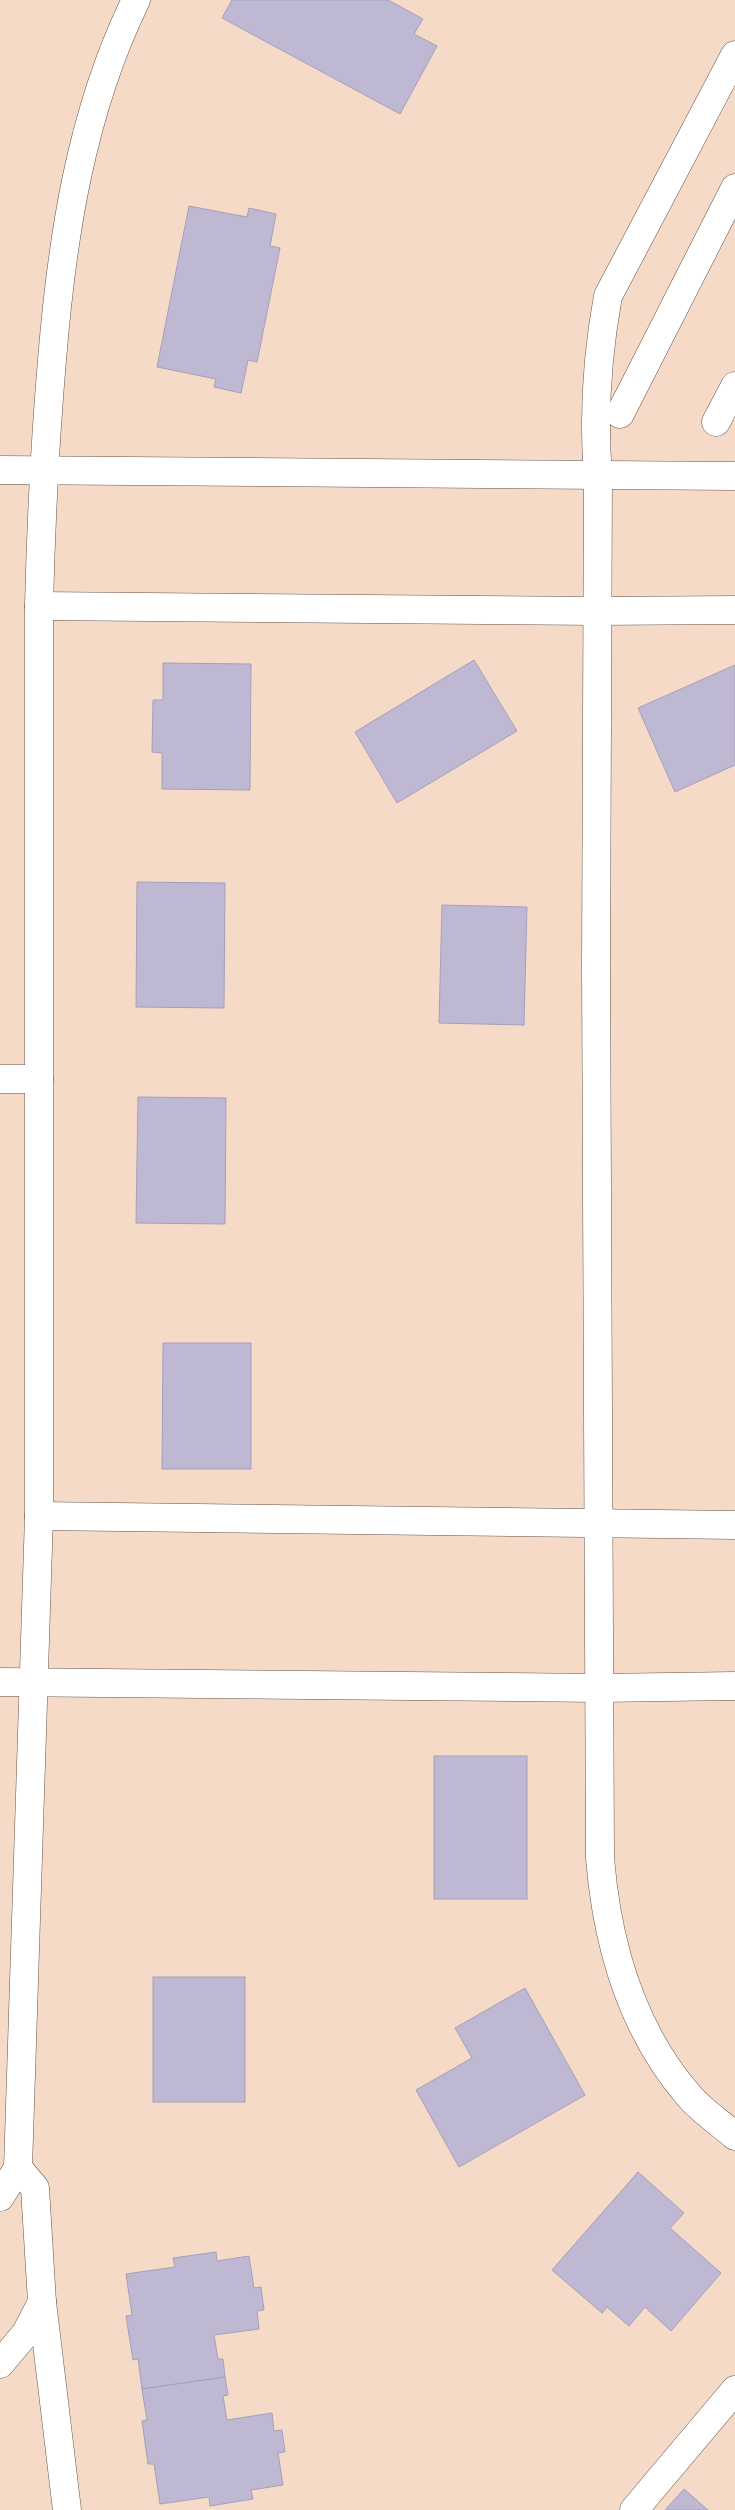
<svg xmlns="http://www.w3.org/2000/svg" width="735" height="2510" viewBox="0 0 735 2510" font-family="'Roboto Condensed',sans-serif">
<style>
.building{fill:#bfb8d3;stroke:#a69fba}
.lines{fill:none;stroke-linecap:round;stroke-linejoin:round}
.minor-casing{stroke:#6a5344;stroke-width:29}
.minor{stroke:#fff;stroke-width:28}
</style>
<rect width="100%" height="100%" fill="#f5dac8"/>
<g class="building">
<path d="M232 0H388L423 19 414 34 437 46 400 114 222 18Z"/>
<path d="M189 206 247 217 249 208 276 214 270 246 280 248 257 362 248 360 241 393 214 387 216 379 157 367Z"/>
<path d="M474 660 517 731 397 803 355 732Z"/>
<path d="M163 663 251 664 250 790 162 789V753L152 752 153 700H163Z"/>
<path d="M735 665V765L675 792 638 708Z"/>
<path d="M137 882 225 883 224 1008 136 1007Z"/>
<path d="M442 905 527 907 524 1025 439 1023Z"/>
<path d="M138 1097 226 1098 225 1224 136 1223Z"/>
<path d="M163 1343H251V1469H162Z"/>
<rect x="434" y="1756" width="93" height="143"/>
<rect x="153" y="1977" width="92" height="125"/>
<path d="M525 1988 585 2095 459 2167 416 2090 472 2058 455 2028Z"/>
<path d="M638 2172 684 2213 670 2228 721 2273 671 2331 645 2307 629 2326 607 2307 602 2313 552 2270Z"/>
<path d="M216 2252 217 2261 249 2256 254 2288 261 2287 264 2310 257 2311 259 2329 214 2335 218 2359H223L225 2377 142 2389 138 2359 133 2360 126 2316 132 2315 126 2274 175 2267 173 2258Z"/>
<path d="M225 2377 228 2395 223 2396 227 2420 272 2413 274 2431 282 2430 285 2452 278 2453 283 2485 251 2490 253 2499 210 2506 209 2497 160 2504 154 2464H148L142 2421 147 2420 142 2389Z"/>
<path d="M684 2489 708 2510H665Z"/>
</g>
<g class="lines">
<defs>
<g id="minor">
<path d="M735 55 608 296C597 356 593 414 598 476L596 967 600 1858C607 1944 631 2029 689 2096 702 2111 720 2123 735 2136"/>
<path d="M620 414 735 188"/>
<path d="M716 422 735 386"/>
<path d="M0 470 735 476"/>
<path d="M39 606 597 611 735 610"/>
<path d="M0 1079H39"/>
<path d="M39 1516 735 1525"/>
<path d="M0 1682 600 1688 735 1686"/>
<path d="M18 2168 35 2188 42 2302 67 2510"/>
<path d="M0 2197 18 2168 39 1516V606C41 523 45 442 52 360 62 237 81 112 136 0"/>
<path d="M0 2364 26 2333 42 2302"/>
<path d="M634 2510 735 2390"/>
</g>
</defs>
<use href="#minor" class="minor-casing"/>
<use href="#minor" class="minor"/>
</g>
</svg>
